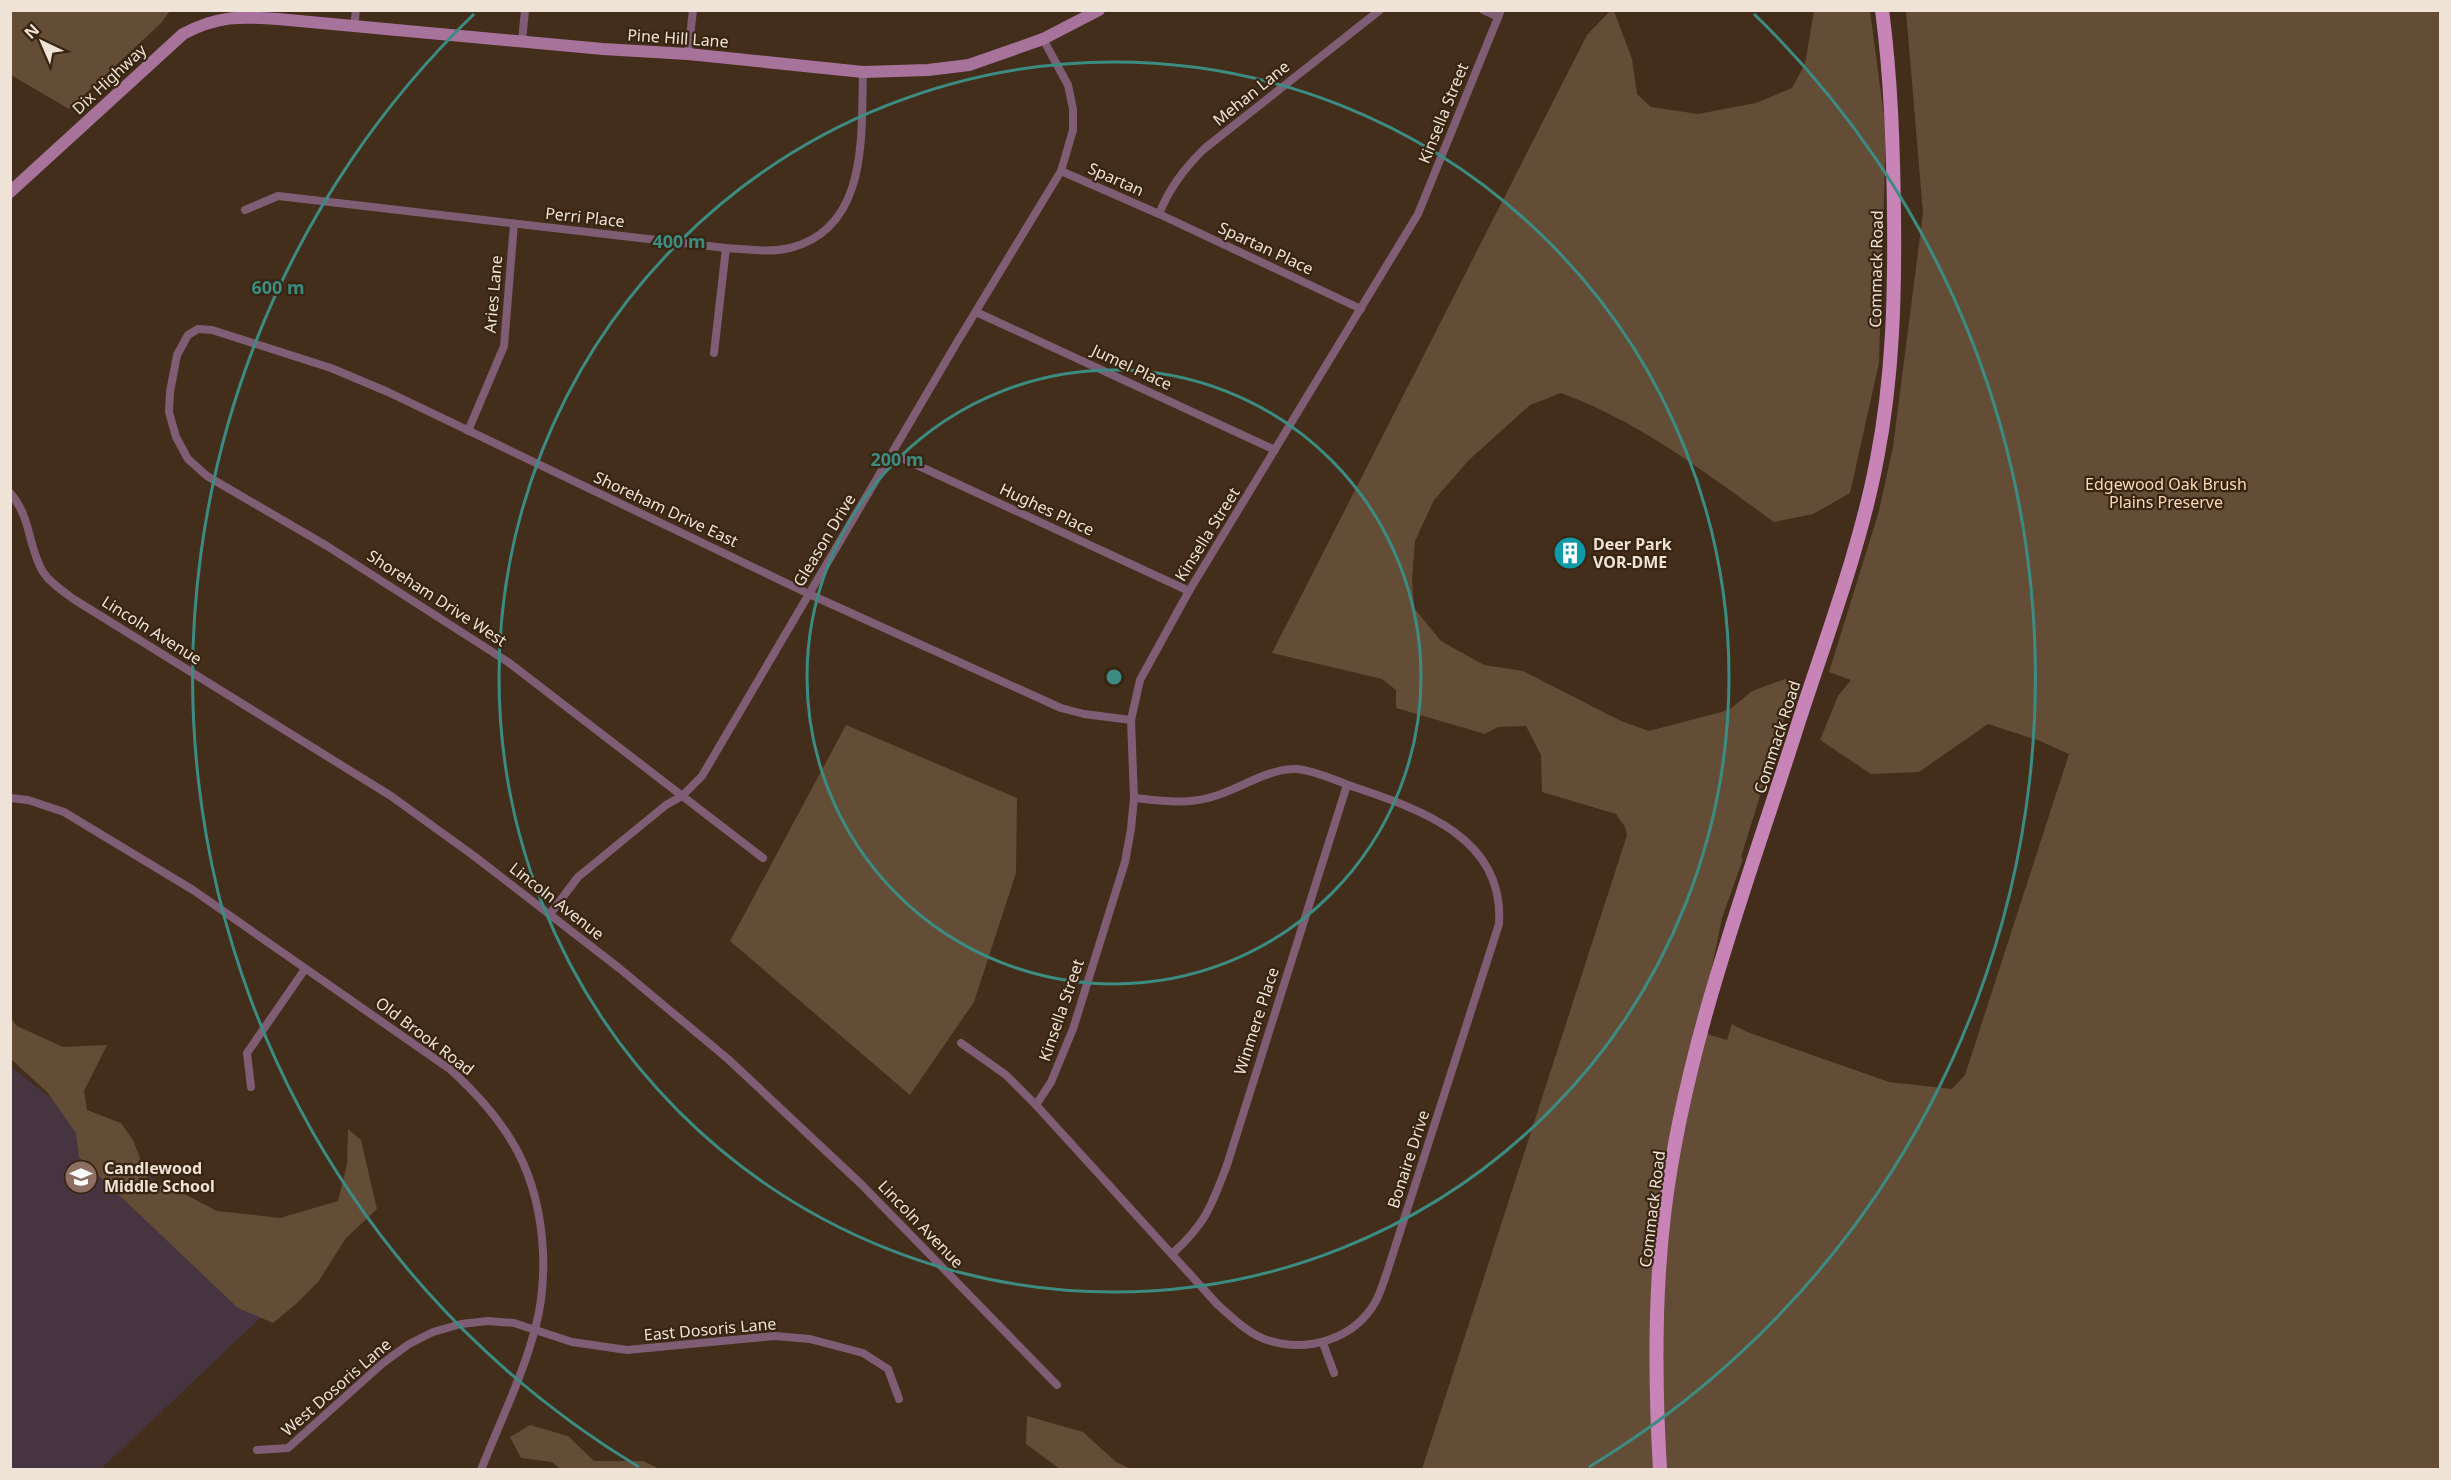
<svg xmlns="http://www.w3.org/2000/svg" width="2451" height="1480" viewBox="0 0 2451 1480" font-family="'Noto Sans',sans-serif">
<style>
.education{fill:#463540}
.green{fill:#634d37}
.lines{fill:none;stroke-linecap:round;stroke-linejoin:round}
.street{stroke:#7f5d75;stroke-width:8}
.secondary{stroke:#a8739a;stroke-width:12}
.primary{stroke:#c884b7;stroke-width:14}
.ring{fill:none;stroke:#3c8c83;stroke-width:3}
.labels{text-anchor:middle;stroke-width:4.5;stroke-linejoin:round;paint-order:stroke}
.street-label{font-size:16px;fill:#efe2d6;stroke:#372411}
.park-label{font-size:16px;fill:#fbd9b8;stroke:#372411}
.poi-label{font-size:16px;font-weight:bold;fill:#efe2d6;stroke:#372411;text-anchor:start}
.centre{fill:#3c8c83;stroke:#372411;stroke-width:3}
.ring-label{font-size:18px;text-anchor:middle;font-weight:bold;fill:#3c8c83;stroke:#372411;stroke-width:4.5;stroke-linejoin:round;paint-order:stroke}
</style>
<rect width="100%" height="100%" fill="#422e1b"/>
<path class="education" d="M10 1066 292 1288 101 1469H11Z"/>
<g class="green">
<path d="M11 10H170V11L161 23 69 109 11 75Z"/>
<path d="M1610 11H1614L1632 59 1637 94 1651 107 1698 114 1756 103 1792 88 1805 64 1814 11H1870L1886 131 1879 363 1850 493 1813 514 1774 522C1706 473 1640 422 1561 393L1530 405 1469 460 1434 500 1415 541 1412 579 1414 608 1441 641 1484 665 1523 671 1621 721 1649 731 1729 710 1752 691 1785 679 1795 683 1741 857 1743 859 1722 918 1700 1025 1710 1035 1727 1040 1732 1024 1747 1032 1889 1082 1952 1089 1965 1075 2069 754 2040 741 1988 724 1919 772 1871 774 1820 740 1838 696 1851 680 1829 672 1879 511 1893 447 1923 213 1906 11H2440V1469H1422L1627 835 1625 827 1616 814 1542 792 1541 755 1526 726 1498 727 1485 734 1396 708V690L1382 679 1272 653 1587 35Z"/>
<path d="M846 725 1017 798 1016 873 974 1002 910 1095 730 941Z"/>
<path d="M11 1018 17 1026 63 1047 107 1045 84 1091 87 1110 121 1123 133 1140 150 1184 171 1187 217 1211 280 1218 338 1201 347 1164 348 1129 361 1140 377 1209 346 1238 318 1282 296 1304 273 1323 238 1308 79 1157 76 1133 47 1092 11 1059Z"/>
<path d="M1027 1416 1083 1432 1116 1462 1131 1469H1060L1026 1444Z"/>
<path d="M530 1425 568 1436 594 1461H643L660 1469H560L552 1462 521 1458 510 1437Z"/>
</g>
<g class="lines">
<g class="street">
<path d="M1483 10 1498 17"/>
<path d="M354 27 356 10"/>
<path d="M522 41 525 10"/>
<path d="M688 54 693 10"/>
<path d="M1061 171 1159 214 1361 309"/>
<path d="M245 210 278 196 726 248C746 249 769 253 790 248 869 228 861 135 863 72"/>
<path d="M1159 214C1170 187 1184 169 1204 149L1380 10"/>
<path d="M976 312 1275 450"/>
<path d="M714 353 726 248"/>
<path d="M468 431 504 346 514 224"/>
<path d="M893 454 1189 591"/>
<path d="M10 493C31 516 28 547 43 572 51 584 64 592 75 600L391 796 474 856 619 968 728 1059 861 1184 1057 1385"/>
<path d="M10 798 28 800 64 812 193 890 451 1070C509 1123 539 1172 543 1252 544 1277 542 1304 535 1329 523 1375 499 1424 481 1470"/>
<path d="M763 858 508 662 327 546 207 476 188 459 176 437 169 412 170 392 177 355 188 335 198 329 212 330 331 368 388 392 809 594 1061 708 1084 714 1131 720"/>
<path d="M550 914 578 877 666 805 682 796 702 776 956 344 1061 171 1073 130V109L1068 85 1043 39"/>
<path d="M961 1043 1006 1075 1036 1105 1218 1305C1232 1317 1248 1334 1267 1340 1307 1353 1354 1340 1376 1301 1381 1291 1385 1278 1389 1266L1499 924C1505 838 1422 810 1354 787 1336 781 1317 771 1297 769 1269 768 1241 788 1215 796 1189 805 1161 801 1134 798"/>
<path d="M251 1087 247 1053 305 969"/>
<path d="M1036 1105 1051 1082 1073 1029 1125 862 1131 829 1134 798 1131 720 1140 680 1189 591 1418 214 1501 10"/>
<path d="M1172 1254C1206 1223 1211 1207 1227 1165L1347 785"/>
<path d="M1323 1343 1334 1373"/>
<path d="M257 1450 288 1448 383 1363 409 1344 433 1332 461 1324 488 1321 514 1323 572 1342 627 1350 775 1336 810 1339 863 1353 888 1369 899 1399"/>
</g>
<path class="secondary" d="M10 192 183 34C217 16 240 16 278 19L603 49 688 54 863 72 928 70 969 65 1043 39 1099 10"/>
<path class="primary" d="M1660 1470C1655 1385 1654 1299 1664 1215 1684 1047 1747 885 1798 724 1826 637 1860 549 1877 459 1893 377 1895 295 1894 212 1893 144 1891 78 1882 10"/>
</g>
<g class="ring">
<circle cx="1114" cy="677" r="307"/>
<circle cx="1114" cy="677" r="615"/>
<path d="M639 1467A922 922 0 0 1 474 14M1754 14A922 922 0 0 1 1589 1467"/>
</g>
<defs>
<symbol id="building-disc" viewBox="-11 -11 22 22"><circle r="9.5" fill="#0f9aa8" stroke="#372411"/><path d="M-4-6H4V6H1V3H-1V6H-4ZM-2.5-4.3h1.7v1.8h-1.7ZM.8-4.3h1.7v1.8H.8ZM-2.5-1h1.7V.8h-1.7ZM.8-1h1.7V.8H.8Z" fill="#fff"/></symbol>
<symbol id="school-disc" viewBox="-11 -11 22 22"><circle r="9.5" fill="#8d6e63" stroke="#372411"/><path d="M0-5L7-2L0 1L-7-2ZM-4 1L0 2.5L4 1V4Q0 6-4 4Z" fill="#fff"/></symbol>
</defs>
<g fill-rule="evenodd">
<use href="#building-disc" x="1551" y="534" width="38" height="38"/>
<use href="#school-disc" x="62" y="1158" width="38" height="38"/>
</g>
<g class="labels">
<g class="street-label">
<text transform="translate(678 38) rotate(4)" y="6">Pine Hill Lane</text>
<text transform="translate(109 79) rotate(-43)" y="6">Dix Highway</text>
<text transform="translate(1251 93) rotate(-39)" y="6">Mehan Lane</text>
<text transform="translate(1443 113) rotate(-68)" y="6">Kinsella Street</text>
<text transform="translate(1116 179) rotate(24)" y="6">Spartan</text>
<text transform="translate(585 217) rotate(6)" y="6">Perri Place</text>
<text transform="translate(1266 248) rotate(25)" y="6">Spartan Place</text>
<text transform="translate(1876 269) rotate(-89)" y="6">Commack Road</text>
<text transform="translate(493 294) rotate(-85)" y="6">Aries Lane</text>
<text transform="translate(1132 367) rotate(25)" y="6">Jumel Place</text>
<text transform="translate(666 509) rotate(25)" y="6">Shoreham Drive East</text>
<text transform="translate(1047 509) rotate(25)" y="6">Hughes Place</text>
<text transform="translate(1207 534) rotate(-58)" y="6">Kinsella Street</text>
<text transform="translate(824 540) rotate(-59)" y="6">Gleason Drive</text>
<text transform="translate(437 598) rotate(33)" y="6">Shoreham Drive West</text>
<text transform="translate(152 630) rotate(32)" y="6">Lincoln Avenue</text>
<text transform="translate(1777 737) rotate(-72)" y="6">Commack Road</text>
<text transform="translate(557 901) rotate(38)" y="6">Lincoln Avenue</text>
<text transform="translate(1061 1010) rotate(-71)" y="6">Kinsella Street</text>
<text transform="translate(1256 1021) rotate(-72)" y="6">Winmere Place</text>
<text transform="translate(425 1036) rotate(37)" y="6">Old Brook Road</text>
<text transform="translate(1408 1159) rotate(-72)" y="6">Bonaire Drive</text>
<text transform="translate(1652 1209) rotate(-83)" y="6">Commack Road</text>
<text transform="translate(921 1224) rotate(46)" y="6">Lincoln Avenue</text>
<text transform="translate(710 1329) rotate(-5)" y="6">East Dosoris Lane</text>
<text transform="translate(336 1387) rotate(-41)" y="6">West Dosoris Lane</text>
</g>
<g class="park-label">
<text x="2166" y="490">Edgewood Oak Brush<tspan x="2166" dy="18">Plains Preserve</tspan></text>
</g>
<g class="poi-label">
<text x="1593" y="550">Deer Park<tspan x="1593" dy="18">VOR-DME</tspan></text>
<text x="104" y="1174">Candlewood<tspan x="104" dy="18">Middle School</tspan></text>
</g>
</g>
<circle cx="1114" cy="677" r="9" class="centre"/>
<g class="ring-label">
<text x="679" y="248">400 m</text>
<text x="278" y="294">600 m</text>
<text x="897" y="466">200 m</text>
</g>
<rect width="2451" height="1480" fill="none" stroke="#efe2d6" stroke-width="24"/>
<g transform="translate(42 42) rotate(316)" stroke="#372411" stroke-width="4.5" paint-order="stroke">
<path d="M0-4.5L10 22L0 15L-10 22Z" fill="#efe2d6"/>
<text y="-9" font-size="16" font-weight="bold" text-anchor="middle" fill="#efe2d6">N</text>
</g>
</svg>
